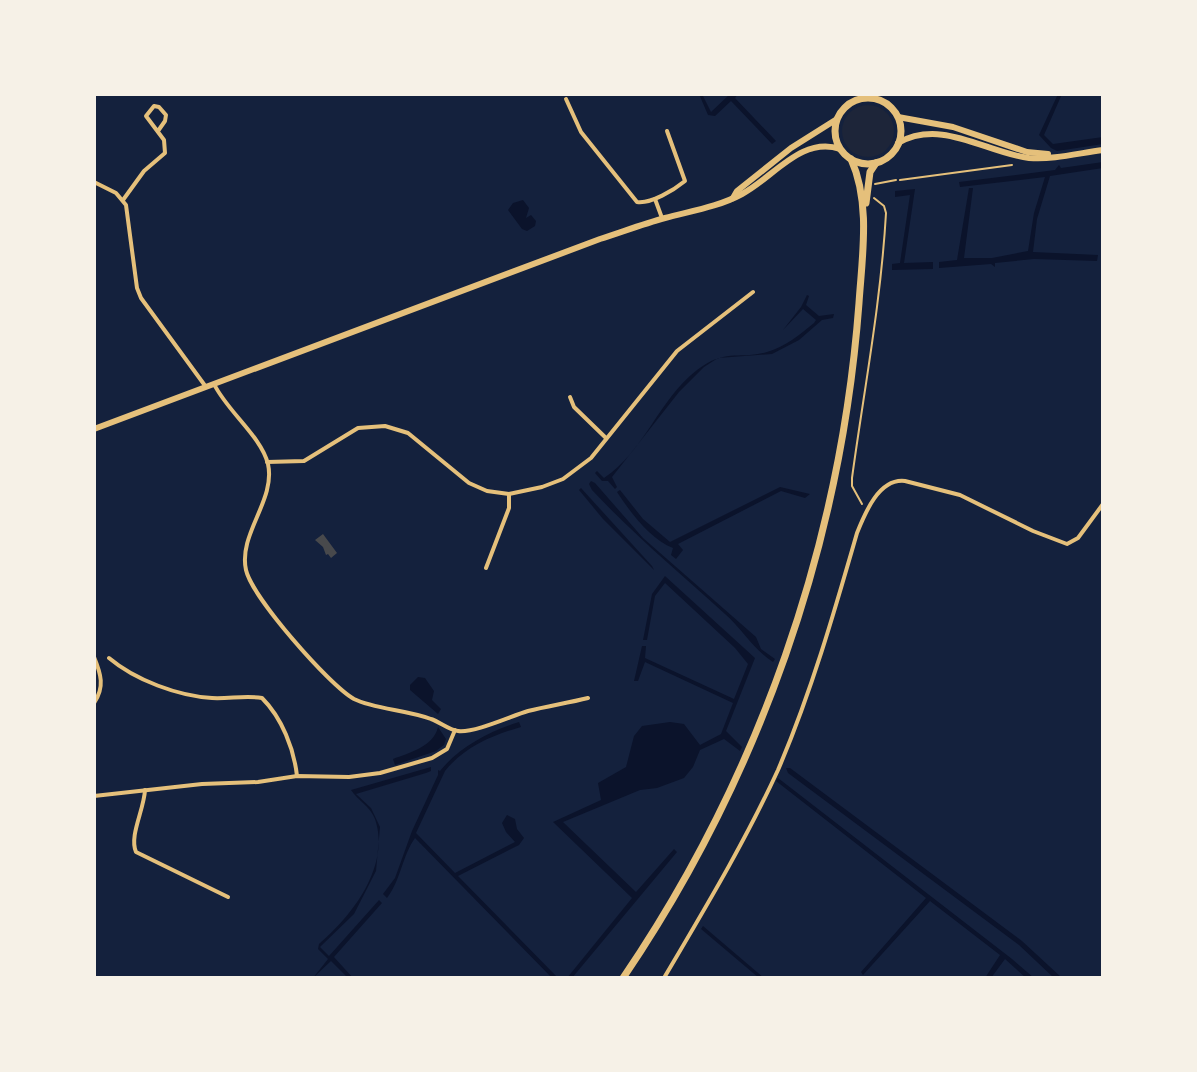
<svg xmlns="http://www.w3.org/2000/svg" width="1197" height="1072" viewBox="0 0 1197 1072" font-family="'Archivo Narrow',sans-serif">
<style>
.green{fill:#1d2539}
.water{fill:#0b132b}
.building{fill:#48494c}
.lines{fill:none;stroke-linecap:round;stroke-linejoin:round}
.path{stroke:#e5c07b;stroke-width:2}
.service{stroke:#e5c07b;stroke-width:2}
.minor{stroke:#e5c07b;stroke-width:4}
.secondary{stroke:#e5c07b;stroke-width:6}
.primary{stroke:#e5c07b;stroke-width:7}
</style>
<rect width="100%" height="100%" fill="#14213d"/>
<circle class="green" cx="868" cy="131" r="26"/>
<g class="water">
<path d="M699 94H702L711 112 730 94H738L735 98 776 141 772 144 731 101 715 116 708 115Z"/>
<path d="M1058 94H1062L1044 135 1053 144 1103 137V144L1057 151 1051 148 1039 135Z"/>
<path d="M1103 162V168L1050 176 1037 219 1033 252 1098 255 1097 261 1034 259 995 263V267L991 264 939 268V262L957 260 969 188H973L964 258H992L1028 251 1034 213 1045 177 960 187 959 182 1055 170 1059 165 1061 168Z"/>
<path d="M915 189 904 263 933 262V269L892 270V264L900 263 910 195 895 197V191Z"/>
<path d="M523 200 529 208 526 218 531 215 536 221 535 226 527 231 522 229 508 210 513 203Z"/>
<path d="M807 295 809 296 806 305 819 316 834 314 833 318 822 320 799 340 772 354 718 358 704 367 679 392 612 477 617 487 615 489 608 481H602L595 473 597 471 604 478C644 452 659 399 697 370 726 348 737 360 767 352 785 347 799 335 814 323L816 320 803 309 783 330 801 307Z"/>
<path d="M591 481 595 483 643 538 756 637 761 649 775 659 773 662C754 650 742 629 725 614 680 573 634 535 592 490L589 484Z"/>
<path d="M780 487 810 494 805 498 781 491 678 544 683 550 676 559 671 555 673 548C651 540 630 512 617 492L620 490 643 519 670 542Z"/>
<path d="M581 488 652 566 654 570 603 519 579 490Z"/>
<path d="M665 576 755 658 726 731 742 747 740 751 724 739 700 750 693 767 684 778 657 788 640 790 563 822 636 892 674 849 677 852 572 978H567L632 898 553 822 601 800 598 783 626 767 634 736 642 726 670 722 684 724 700 745 721 734 733 703 645 662 638 681H634L642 646H646L645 658 734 699 748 664 735 648 665 583 655 596 647 640H643L652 594Z"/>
<path d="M418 677 425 678 434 691 432 700 441 709 438 714 410 690V685Z"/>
<path d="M519 722 521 727C493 735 464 747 445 771L416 833 455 873 515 842 506 832 502 823 507 815 515 819 517 829 524 838 519 845 458 876 558 978H552L415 838C402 856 401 880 387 898L383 894 395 878 412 831 438 775V770L440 771C459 747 490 731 519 722Z"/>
<path d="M438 727 446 739 444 745 436 751 395 765 393 759C409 753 434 746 438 727Z"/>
<path d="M431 767V771L426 773 356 794 371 808 380 827 376 871 354 914 320 947 329 956 379 900 382 903 334 957 353 978H348L331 961 313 978 328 959 318 949 319 944C352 916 391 866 375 819 370 806 358 801 351 790Z"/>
<path d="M786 768H790L1022 941 1062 978H1054L1019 945 788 773Z"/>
<path d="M778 778 1012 959 1034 978H1026L1005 959 991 978H985L1000 955 930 901 863 975 861 972 926 898 776 781Z"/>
<path d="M703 926 764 978H759L701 929Z"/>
</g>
<path class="building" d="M323 534 337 553 331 558 328 554 326 555 323 547 315 540Z"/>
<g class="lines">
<g class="path">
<path d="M875 184 896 180"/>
<path d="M862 504 852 486V478C864 390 881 302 886 213L884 206 874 198"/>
</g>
<path class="service" d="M900 180 1012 165"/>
<g class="minor">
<path d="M566 99 581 132 637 202C651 204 674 190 685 181L667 131"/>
<path d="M94 182 116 193 126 205 137 288 141 298 206 387"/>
<path d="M655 199 662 218"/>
<path d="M123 200 144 171 165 153 164 140 146 116 154 106 159 107 166 115 165 121 158 131"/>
<path d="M214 384C227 411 261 436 268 464 276 500 238 534 246 570 252 597 329 685 354 699 374 709 408 710 431 719 440 722 449 730 458 731 475 733 511 716 528 711 548 706 568 703 588 698"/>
<path d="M570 397 574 407 606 438"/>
<path d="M267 462 304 461 358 428 385 426 408 433 469 483 487 491 509 494 542 487 563 479 591 458 677 351 753 292"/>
<path d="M486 568 509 508V494"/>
<path d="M94 657C101 674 105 687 94 703"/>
<path d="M109 658C135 680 178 696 212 698 229 699 246 695 262 698 282 718 294 749 297 776"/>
<path d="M145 790C144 810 129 836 136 852L228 897"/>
<path d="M94 796 202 784 258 782 297 776 349 777 380 773 432 758 447 749 455 730"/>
<path d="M664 978C704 910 745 842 778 770 811 693 834 613 857 533 865 513 879 478 905 481L960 495 1033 531 1067 544 1078 538 1103 504"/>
</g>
<g class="secondary">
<path d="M898 117 953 127 1027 152 1048 154"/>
<path d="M898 143C942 118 986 153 1029 158 1054 160 1079 153 1103 150"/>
<path d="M733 198 737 191 791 148 837 119"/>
<path d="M94 429 600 239C622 232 643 224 665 218 691 211 718 207 742 194 773 178 801 136 840 149"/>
</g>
<g class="primary">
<circle cx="868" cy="131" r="33"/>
<path d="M866 203 870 172 876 163"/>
<path d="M623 978C759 778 841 544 859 303 862 257 871 203 851 159"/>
</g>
</g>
<rect width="1197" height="1072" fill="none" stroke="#f6f1e7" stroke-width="192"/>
</svg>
